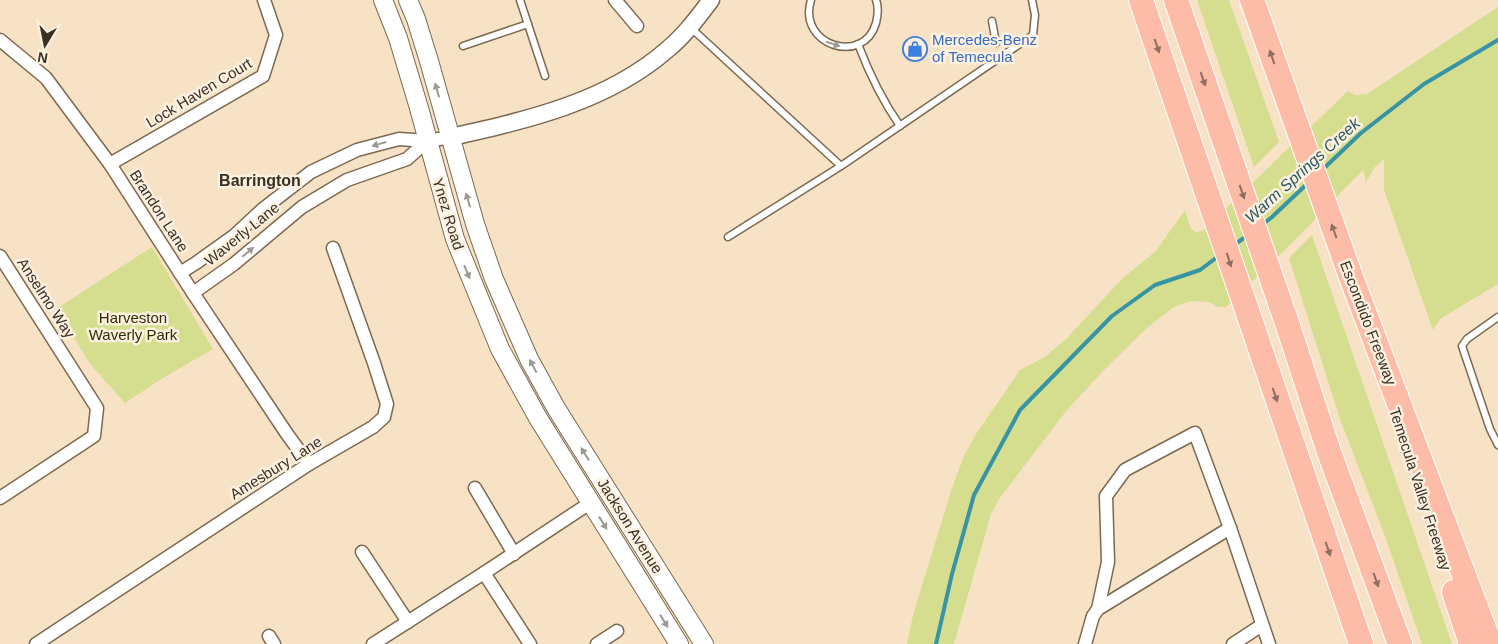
<svg xmlns="http://www.w3.org/2000/svg" width="1498" height="644" viewBox="0 0 1498 644" font-family="Helvetica,sans-serif">
<style>
.green{fill:#d5de8e}
.lines{fill:none;stroke-linecap:round;stroke-linejoin:round}
.stream{stroke:#3794a4;stroke-width:4}
.service-casing{stroke:#7b6950;stroke-width:9}
.minor-casing{stroke:#7b6950;stroke-width:15}
.tertiary-casing{stroke:#7b6950;stroke-width:19}
.secondary-casing{stroke:#7b6950;stroke-width:20}
.motorway-casing{stroke:#fff;stroke-width:26}
.service{stroke:#fff;stroke-width:6}
.minor{stroke:#fff;stroke-width:12}
.tertiary{stroke:#fff;stroke-width:16}
.secondary{stroke:#fff;stroke-width:18}
.motorway{stroke:#fcbca8;stroke-width:24}
.oneway{fill:#9c9892}
.oneway2{fill:#906f60}
.labels{text-anchor:middle;stroke-width:5;stroke-linejoin:round;paint-order:stroke}
.shop-label{font-size:15px;fill:#366cbe;stroke:#fdf0df;text-anchor:start}
.street-label{font-size:15px;fill:#383025;stroke:#fdf0df}
.park-label{font-size:15px;fill:#2c2f05;stroke:#fdf0df}
.water-label{font-size:16px;font-style:italic;fill:#245a66;stroke:#fdf0df}
.neighbourhood-label{font-size:16px;font-weight:bold;fill:#383025;stroke:#fdf0df}
</style>
<rect width="100%" height="100%" fill="#f7e2c6"/>
<g class="green">
<path d="M1197 0H1229L1279 142 1254 167Z"/>
<path d="M1498 7V284L1440 319 1433 330 1384 190V159L1375 167 1366 182 1363 170 1294 241 1226 307H1218L1209 302 1192 301 1174 307 1148 327 1104 370 1067 410 999 499 991 514 954 644H907L913 615 952 488 964 456 976 434 1020 370 1045 357 1066 339 1123 278 1156 251 1185 210 1191 229 1196 232 1202 231 1348 91 1355 95 1367 94Z"/>
<path d="M1312 235 1452 644H1422L1385 536 1340 419 1289 258Z"/>
<path d="M152 247 213 349 163 378 125 403 90 364 56 309Z"/>
</g>
<g class="lines">
<g class="stream">
<path d="M1321 171 1361 133 1424 84 1498 40"/>
<path d="M1262 225 1272 217 1309 182"/>
<path d="M1234 245 1248 235"/>
<path d="M936 644 952 574 974 495 1020 410 1112 316 1155 285 1200 270 1220 255"/>
</g>
<defs>
<g id="service">
<path d="M520 0 545 76"/>
<path d="M811 0C797 46 864 66 876 23 878 15 879 8 876 0"/>
<path d="M992 21 996 43"/>
<path d="M691 28 841 166 1033 35 1035 15 1032 0"/>
<path d="M858 44C869 73 882 100 900 126"/>
<path d="M463 46 528 24"/>
<path d="M728 237 841 166"/>
<path d="M1498 317 1467 339 1462 346 1490 429 1498 445"/>
</g>
<g id="minor">
<path d="M615 0 637 26"/>
<path d="M0 40 46 78 110 164 193 293 287 434 309 464"/>
<path d="M110 164 263 76 276 35 264 0"/>
<path d="M0 256 97 408 94 436 0 498"/>
<path d="M180 273 196 263 235 235 263 209 311 172 357 150 399 139 427 141 451 137"/>
<path d="M193 293 234 264 302 207 347 180 407 159 427 141"/>
<path d="M475 488 514 554"/>
<path d="M362 552 408 622"/>
<path d="M484 573 530 644"/>
<path d="M1098 609 1108 562 1106 496 1125 470 1195 433 1230 528 1269 644"/>
<path d="M269 636 274 644"/>
<path d="M36 644 309 464 373 427 384 417 387 404 374 363 333 248"/>
<path d="M373 644 484 573 590 503"/>
<path d="M597 644 617 631"/>
<path d="M1085 644 1093 616 1098 609 1230 528"/>
<path d="M1233 644 1262 625"/>
</g>
<path id="tertiary" d="M451 137C527 120 608 102 668 49 685 35 698 17 711 0"/>
<g id="secondary">
<path d="M383 0 398 38 419 108 455 239 500 349 538 418 679 644"/>
<path d="M408 0 416 19 429 61 475 224 494 279 529 359 556 408 704 644"/>
</g>
<g id="motorway">
<path d="M1141 0 1361 644"/>
<path d="M1176 0 1289 329 1329 452 1400 644"/>
<path d="M1252 0 1351 277 1490 644"/>
<path d="M1454 592 1471 644"/>
</g>
</defs>
<use href="#service" class="service-casing"/>
<use href="#minor" class="minor-casing"/>
<use href="#tertiary" class="tertiary-casing"/>
<use href="#secondary" class="secondary-casing"/>
<use href="#motorway" class="motorway-casing"/>
<use href="#service" class="service"/>
<use href="#minor" class="minor"/>
<use href="#tertiary" class="tertiary"/>
<use href="#secondary" class="secondary"/>
<use href="#motorway" class="motorway"/>
</g>
<defs><path id="oneway-solid" d="M-6-.8H1V-3.2L6.5 0L1 3.2V.8H-6Z" transform="scale(1.25)"/></defs>
<g class="oneway">
<use href="#oneway-solid" transform="translate(833 44) rotate(18)"/>
<use href="#oneway-solid" transform="translate(437 90) rotate(-106)"/>
<use href="#oneway-solid" transform="translate(379 144) rotate(164)"/>
<use href="#oneway-solid" transform="translate(468 200) rotate(-106)"/>
<use href="#oneway-solid" transform="translate(248 252) rotate(-40)"/>
<use href="#oneway-solid" transform="translate(467 272) rotate(68)"/>
<use href="#oneway-solid" transform="translate(533 366) rotate(-118)"/>
<use href="#oneway-solid" transform="translate(585 454) rotate(-122)"/>
<use href="#oneway-solid" transform="translate(603 523) rotate(58)"/>
<use href="#oneway-solid" transform="translate(664 621) rotate(58)"/>
</g>
<g class="oneway2">
<use href="#oneway-solid" transform="translate(1157 46) rotate(71)"/>
<use href="#oneway-solid" transform="translate(1272 57) rotate(-109)"/>
<use href="#oneway-solid" transform="translate(1203 79) rotate(71)"/>
<use href="#oneway-solid" transform="translate(1242 192) rotate(71)"/>
<use href="#oneway-solid" transform="translate(1334 231) rotate(-110)"/>
<use href="#oneway-solid" transform="translate(1229 260) rotate(72)"/>
<use href="#oneway-solid" transform="translate(1275 395) rotate(71)"/>
<use href="#oneway-solid" transform="translate(1328 549) rotate(71)"/>
<use href="#oneway-solid" transform="translate(1376 580) rotate(70)"/>
</g>
<defs>
<symbol id="shop-ring" viewBox="-11 -11 22 22"><circle r="9.5" fill="#fdf0df" stroke="#3f7fe0" stroke-width="1.5"/><path d="M-5-2.5h2.3a2.7 3.5 0 0 1 5.4 0H5L5.5 6h-11ZM-1.5-2.5h3a1.5 2.3 0 0 0-3 0Z" fill="#3f7fe0"/></symbol>
</defs>
<g fill-rule="evenodd">
<use href="#shop-ring" x="901" y="35" width="28" height="28"/>
</g>
<g class="labels">
<g class="shop-label">
<text x="932" y="45">Mercedes-Benz<tspan x="932" dy="17">of Temecula</tspan></text>
</g>
<g class="street-label">
<text transform="translate(199 93) rotate(-31)" y="5">Lock Haven Court</text>
<text transform="translate(159 211) rotate(57)" y="5">Brandon Lane</text>
<text transform="translate(448 214) rotate(73)" y="5">Ynez Road</text>
<text transform="translate(242 234) rotate(-39)" y="5">Waverly Lane</text>
<text transform="translate(46 298) rotate(57)" y="5">Anselmo Way</text>
<text transform="translate(1368 323) rotate(69)" y="5">Escondido Freeway</text>
<text transform="translate(276 468) rotate(-32)" y="5">Amesbury Lane</text>
<text transform="translate(1420 489) rotate(72)" y="5">Temecula Valley Freeway</text>
<text transform="translate(630 526) rotate(58)" y="5">Jackson Avenue</text>
</g>
<g class="park-label">
<text x="133" y="323">Harveston<tspan x="133" dy="17">Waverly Park</tspan></text>
</g>
<g class="water-label">
<text transform="translate(1302 170) rotate(-42)" y="6">Warm Springs Creek</text>
</g>
<g class="neighbourhood-label">
<text x="260" y="186">Barrington</text>
</g>
</g>
<g transform="translate(45 45) rotate(190)" stroke="#fdf0df" stroke-width="4" paint-order="stroke">
<path d="M0-4L9 19L0 12L-9 19Z" fill="#383025"/>
<text y="-8" font-size="14" font-weight="bold" text-anchor="middle" fill="#383025">N</text>
</g>
</svg>
